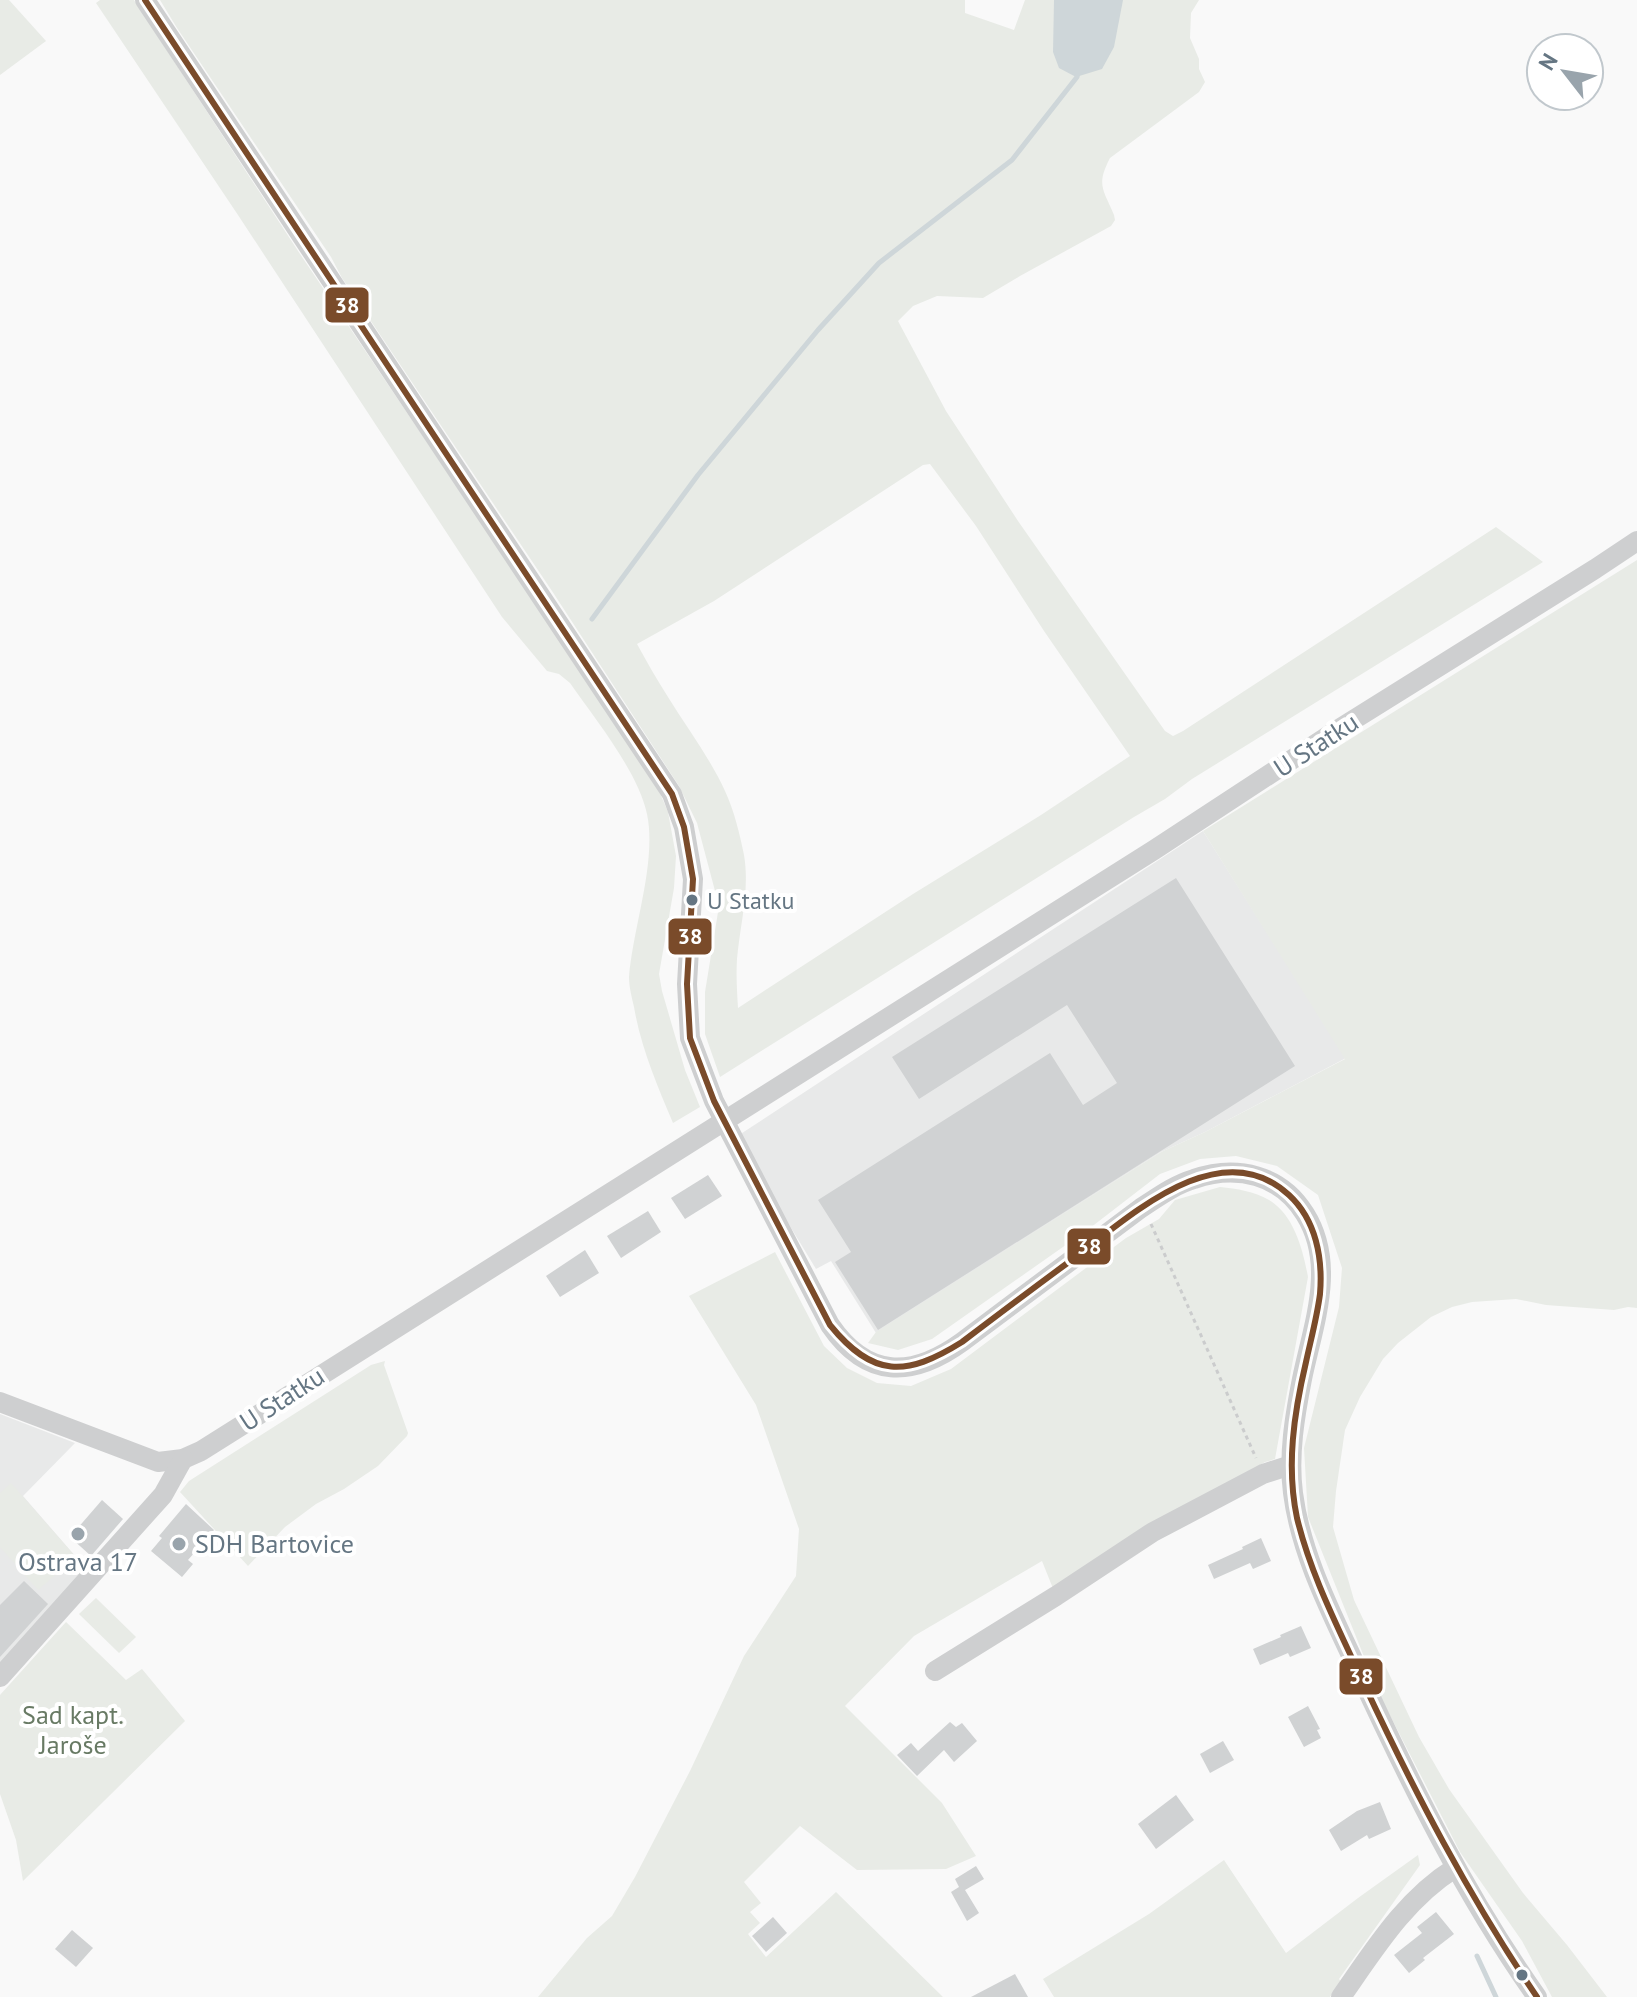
<svg xmlns="http://www.w3.org/2000/svg" width="1637" height="1997" viewBox="0 0 1637 1997" font-family="'PT Sans',sans-serif">
<style>
.built{fill:#e8e9e9}
.green{fill:#e8ebe6;fill-rule:evenodd}
.water{fill:#ced6d9}
.lines{fill:none;stroke-linecap:round;stroke-linejoin:round}
.stream{stroke:#ced6d9;stroke-width:5}
.building{fill:#d0d2d3}
.path{stroke:#cbcccd;stroke-width:3;stroke-dasharray:4 4;stroke-linecap:butt}
.minor{stroke:#cecfd0;stroke-width:20}
.bus-1-casing{stroke:#fff;stroke-width:12}
.bus-1{stroke:#7a4b2a;stroke-width:6}
.bus-dot{fill:#657683;stroke:#fff;stroke-width:3}
.poi-dot{fill:#99a4ac;stroke:#fff;stroke-width:3}
.labels{text-anchor:middle;stroke-width:8;stroke-linejoin:round;paint-order:stroke}
.bus-label{font-size:24px;fill:#657683;stroke:#fff;text-anchor:start}
.street-label{font-size:26px;fill:#657683;stroke:#fff}
.poi-label{font-size:26px;fill:#657683;stroke:#fff;text-anchor:start}
.park-label{font-size:26px;fill:#687a64;stroke:#fff}
.line-badge{stroke:#fff;stroke-width:3}
.badge-label{font-size:22px;text-anchor:middle;font-weight:bold;fill:#fff}
</style>
<rect width="100%" height="100%" fill="#f9f9f9"/>
<g class="built">
<path d="M1203 831 1346 1058 1205 1132 1161 1152 876 1333 831 1261 816 1269 736 1137Z"/>
<path d="M0 1414 75 1443 23 1496 88 1571 0 1665Z"/>
</g>
<g class="green">
<path d="M0 0H9L46 41 0 75Z"/>
<path d="M100 0H134L300 254 654 779 668 812 676 856 674 888 659 974 662 991 685 1070 700 1107 673 1123C657 1085 641 1048 634 1007 632 998 629 987 629 977 633 927 657 862 647 814 638 772 596 720 570 683L559 674 547 671 502 617 238 215 96 3Z"/>
<path d="M160 0H965V13L1014 30 1025 0H1199L1191 13 1190 38 1199 59V69L1205 82 1199 92 1110 158C1096 185 1103 189 1114 215L1115 220 1111 226 1020 276 983 298 937 296 913 306 898 321 946 411 1018 521 1165 731 1173 736 1183 731 1496 527 1543 562 1192 779 1165 799 1134 817 720 1077 705 1034V992L719 906 697 823 679 786 552 591 342 278 331 257 177 28ZM930 464 976 526 1044 631 1130 756 1041 815 913 894 738 1008C737 991 736 976 737 959 740 925 750 890 744 855 740 835 734 810 725 791 710 758 687 728 668 697 657 680 647 662 637 644L714 601 923 465Z"/>
<path d="M1637 560V1308L1628 1307 1614 1310 1546 1305 1516 1299 1472 1302 1452 1307 1431 1317 1398 1343 1383 1359 1360 1397 1345 1430 1336 1491 1333 1527 1354 1600 1419 1737 1449 1789 1523 1893 1567 1945 1607 1997H1552L1522 1941 1460 1852 1379 1694 1308 1517 1304 1448 1339 1307 1342 1268 1318 1195 1277 1166 1236 1156 1200 1159 1160 1174 1090 1228 932 1339 898 1350 868 1343 876 1332 1161 1152 1205 1132 1345 1059 1203 831Z"/>
<path d="M1220 1187C1237 1189 1254 1191 1269 1200 1294 1215 1303 1250 1308 1277L1275 1459 1265 1462 1056 1596 1042 1561 914 1636 845 1706 942 1803 976 1856 946 1869 857 1870 800 1826 744 1882 761 1903 750 1912 760 1923 748 1934 766 1957 836 1892 943 1997H538L587 1938 612 1916 635 1877 690 1771 744 1656 796 1576 799 1529 756 1405 689 1296 775 1252 824 1346 847 1368 877 1383 911 1386 951 1369 1126 1238 1159 1219 1175 1200Z"/>
<path d="M385 1361 384 1365 408 1433 407 1436 378 1466 344 1489 316 1504 285 1527 248 1566 180 1492 189 1481 371 1365Z"/>
<path d="M11 1483 76 1557 38 1590 0 1547V1493Z"/>
<path d="M96 1598 136 1637 119 1653 79 1614Z"/>
<path d="M66 1622 126 1680 142 1669 185 1721 23 1881 16 1840 0 1794V1695Z"/>
<path d="M1418 1855 1420 1865 1339 1979 1341 1982 1330 1997H1054L1043 1979 1149 1914 1224 1860 1286 1953 1358 1898Z"/>
</g>
<path class="water" d="M1054 0H1123L1114 47 1102 69 1076 77 1059 68 1053 52Z"/>
<g class="lines">
<g class="stream">
<path d="M592 619 698 475 818 330 879 263 1012 160 1077 77 1078 73"/>
<path d="M1477 1956 1496 1997"/>
</g>
</g>
<g class="building">
<path d="M1176 878 1295 1066 878 1330 835 1262 851 1252 818 1200 1050 1053 1083 1105 1117 1083 1067 1005 919 1099 892 1057Z"/>
<path d="M708 1175 722 1196 685 1219 671 1198Z"/>
<path d="M648 1211 661 1232 621 1258 607 1236Z"/>
<path d="M585 1250 599 1273 560 1297 546 1276Z"/>
<path d="M102 1500 123 1519 91 1556 70 1537Z"/>
<path d="M186 1504 214 1530 188 1560 193 1564 182 1577 151 1551 162 1538 159 1536Z"/>
<path d="M1261 1538 1271 1561 1253 1569 1250 1563 1214 1579 1208 1565 1243 1549 1242 1547Z"/>
<path d="M24 1581 48 1604 0 1657V1605Z"/>
<path d="M1301 1626 1311 1648 1290 1657 1288 1653 1260 1665 1253 1649 1281 1637 1280 1635Z"/>
<path d="M1308 1706 1320 1729 1317 1730 1321 1738 1304 1747 1288 1717Z"/>
<path d="M950 1722 956 1727 962 1723 977 1741 954 1762 944 1750 917 1776 897 1755 911 1743 918 1751Z"/>
<path d="M1223 1741 1234 1760 1210 1773 1200 1754Z"/>
<path d="M1176 1795 1194 1820 1156 1849 1138 1824Z"/>
<path d="M1380 1802 1391 1829 1369 1839 1367 1835 1341 1851 1329 1830 1357 1811Z"/>
<path d="M976 1866 984 1879 965 1890 979 1913 967 1921 951 1892 959 1887 955 1879Z"/>
<path d="M1436 1912 1454 1934 1423 1958 1425 1960 1409 1973 1394 1955 1422 1933 1417 1927Z"/>
<path d="M773 1917 787 1933 766 1952 752 1936Z"/>
<path d="M72 1930 93 1948 76 1967 55 1949Z"/>
<path d="M1015 1974 1028 1997H971Z"/>
</g>
<g class="lines">
<path class="path" d="M1151 1224 1256 1458"/>
<g class="minor">
<path d="M145 0 672 794 684 827 693 879 687 984 690 1038 714 1101 830 1325C867 1379 912 1378 962 1342L1141 1208C1158 1197 1174 1185 1194 1179 1237 1164 1281 1175 1305 1214 1337 1265 1313 1325 1302 1379 1295 1415 1288 1455 1293 1493 1301 1555 1331 1612 1357 1668 1410 1783 1464 1894 1537 1997"/>
<path d="M0 1402 158 1462 183 1459 201 1451 1154 850 1334 732 1595 569 1637 541"/>
<path d="M935 1671 1056 1596 1153 1532 1263 1474 1291 1465"/>
<path d="M0 1677 163 1495 183 1459"/>
<path d="M1341 1997C1374 1950 1405 1899 1455 1868"/>
</g>
<defs>
<path id="bus-1" d="M145 0 672 794 684 827 693 879 687 984 690 1038 714 1101 830 1325C873 1378 906 1377 962 1342 999 1314 1036 1286 1073 1259 1129 1217 1220 1131 1289 1195 1316 1220 1323 1258 1320 1294 1317 1317 1311 1339 1306 1362 1294 1413 1286 1466 1297 1518 1311 1576 1339 1629 1363 1682 1414 1791 1469 1897 1537 1997"/>
</defs>
<use href="#bus-1" class="bus-1-casing"/>
<use href="#bus-1" class="bus-1"/>
</g>
<g class="bus-dot">
<circle cx="692" cy="900" r="7"/>
<circle cx="1522" cy="1975" r="7"/>
</g>
<g class="poi-dot">
<circle cx="78" cy="1534" r="8"/>
<circle cx="179" cy="1544" r="8"/>
</g>
<g class="labels">
<g class="bus-label">
<text x="707" y="909">U Statku</text>
</g>
<g class="street-label">
<text transform="translate(1316 745) rotate(-33)" y="9">U Statku</text>
<text transform="translate(282 1399) rotate(-33)" y="9">U Statku</text>
</g>
<g class="poi-label">
<text x="195" y="1553">SDH Bartovice</text>
<text x="78" y="1571" text-anchor="middle">Ostrava 17</text>
</g>
<g class="park-label">
<text x="73" y="1724">Sad kapt.<tspan x="73" dy="30">Jaroše</tspan></text>
</g>
</g>
<g class="line-badge">
<rect x="324" y="286" width="46" height="38" rx="8" fill="#7a4b2a"/>
<rect x="667" y="917" width="46" height="39" rx="8" fill="#7a4b2a"/>
<rect x="1066" y="1227" width="46" height="39" rx="8" fill="#7a4b2a"/>
<rect x="1338" y="1657" width="46" height="39" rx="8" fill="#7a4b2a"/>
</g>
<g class="badge-label">
<text x="347" y="313">38</text>
<text x="690" y="944">38</text>
<text x="1089" y="1254">38</text>
<text x="1361" y="1684">38</text>
</g>
<g transform="translate(1565 72) rotate(301)"><circle r="38" fill="#ffffff" stroke="#c1c8cd" stroke-width="2"/>
<path d="M0-6L14 30L0 20L-14 30Z" fill="#99a4ac"/>
<text y="-12" font-size="22" font-weight="bold" text-anchor="middle" fill="#657683">N</text>
</g>
</svg>
